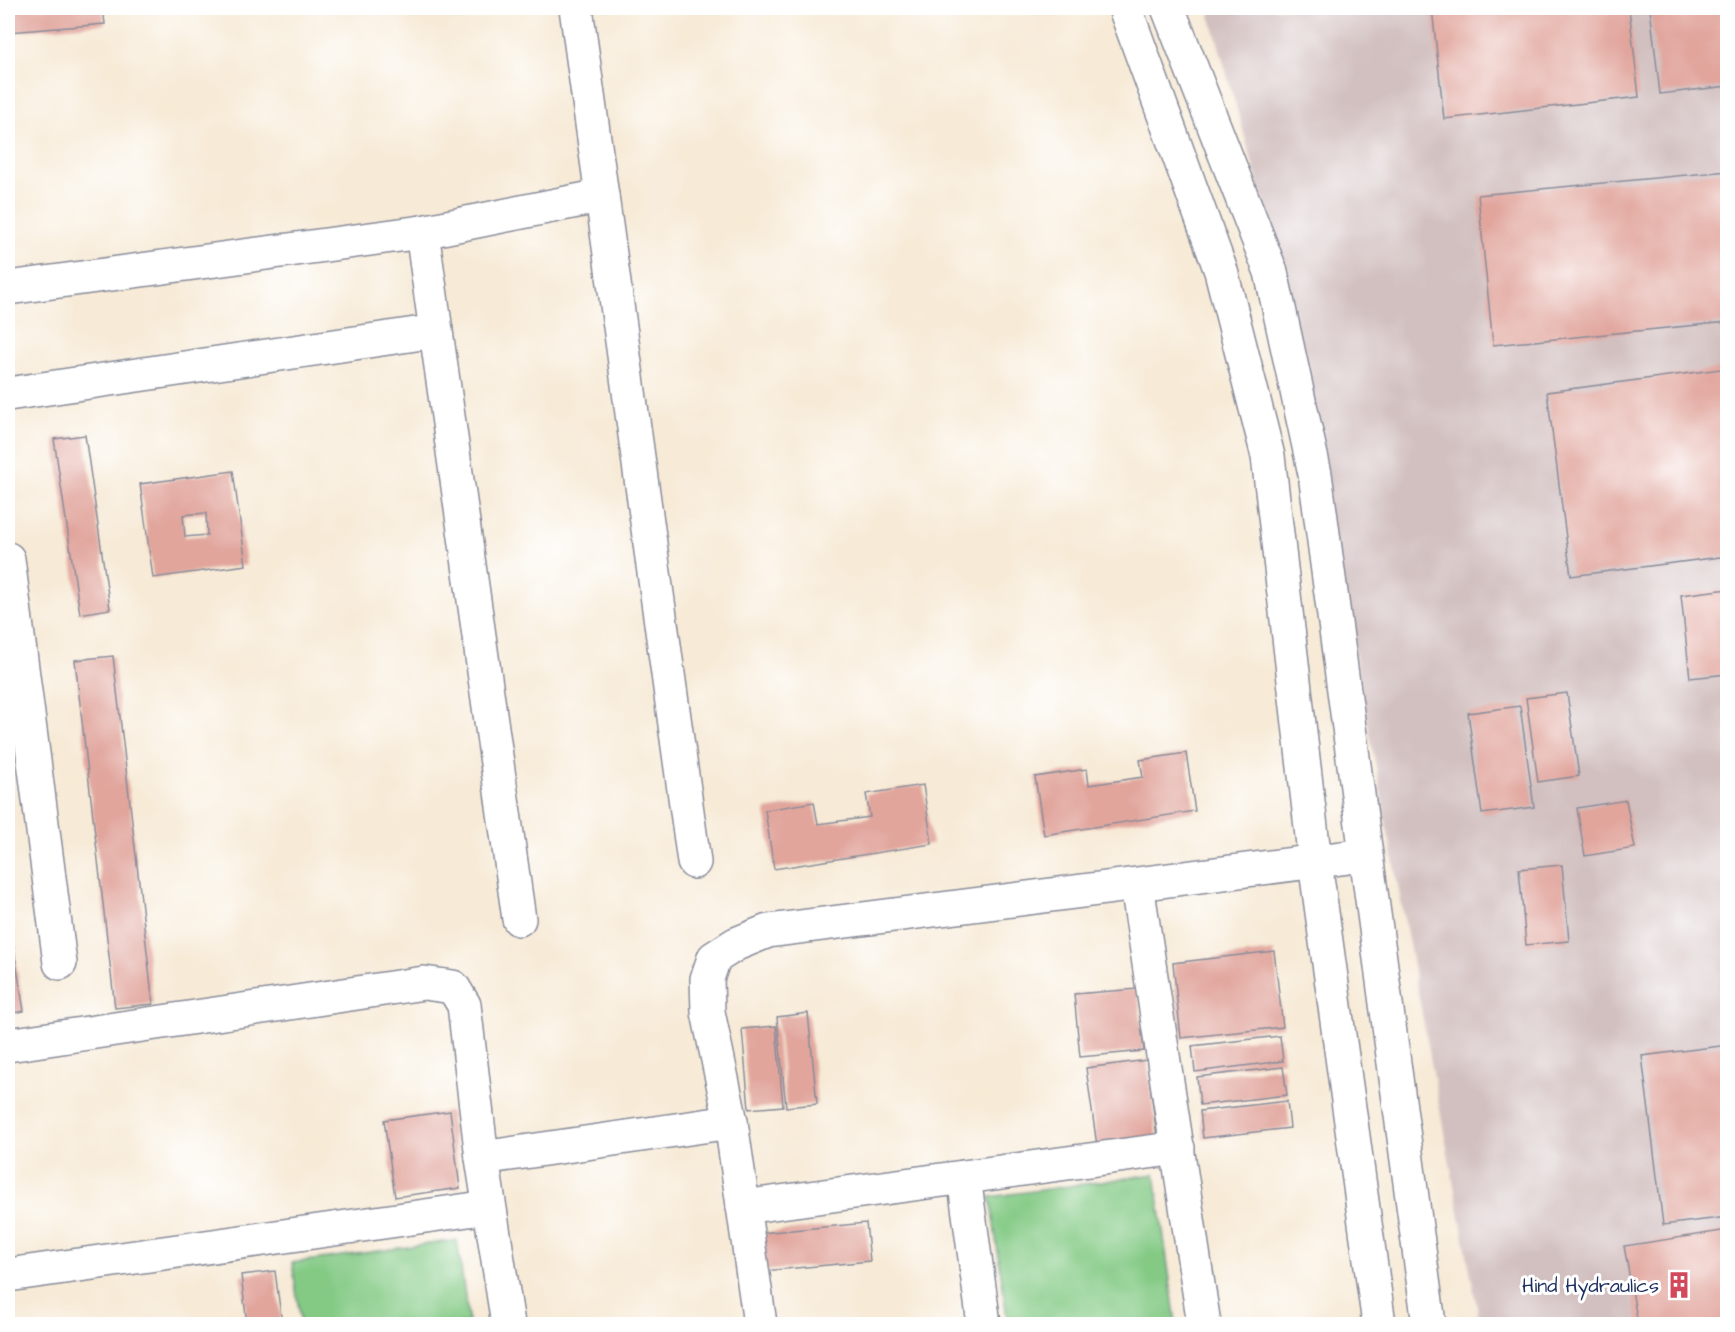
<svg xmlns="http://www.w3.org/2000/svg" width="1735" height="1332" viewBox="0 0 1735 1332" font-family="'Architects Daughter',sans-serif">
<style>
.industrial{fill:#d2bfbf}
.green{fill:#84ca85;stroke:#507c72;stroke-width:1.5}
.building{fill:#e1a59c;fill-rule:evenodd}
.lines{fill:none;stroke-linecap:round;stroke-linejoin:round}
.minor-casing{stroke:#898c9a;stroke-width:36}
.minor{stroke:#fff;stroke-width:33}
.labels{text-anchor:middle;stroke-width:6;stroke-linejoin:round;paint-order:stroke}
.poi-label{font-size:20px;fill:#1b2f5e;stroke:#fff;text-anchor:end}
</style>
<rect width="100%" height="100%" fill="#fff"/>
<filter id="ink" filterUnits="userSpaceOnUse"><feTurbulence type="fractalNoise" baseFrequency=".0167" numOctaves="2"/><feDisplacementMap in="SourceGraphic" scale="12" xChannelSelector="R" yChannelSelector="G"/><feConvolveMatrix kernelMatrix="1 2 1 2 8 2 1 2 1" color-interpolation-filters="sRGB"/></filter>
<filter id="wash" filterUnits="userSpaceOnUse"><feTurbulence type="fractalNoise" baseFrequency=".008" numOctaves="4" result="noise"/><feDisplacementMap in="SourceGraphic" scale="24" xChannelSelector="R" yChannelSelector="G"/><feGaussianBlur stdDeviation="1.35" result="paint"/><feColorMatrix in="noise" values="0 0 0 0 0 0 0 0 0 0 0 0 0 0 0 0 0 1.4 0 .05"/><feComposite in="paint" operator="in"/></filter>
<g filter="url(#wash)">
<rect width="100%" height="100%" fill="#f7ead6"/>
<path class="industrial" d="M1208 8H1727V1324H1480L1283 270Z"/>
<g class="green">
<path d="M1155 1174 1176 1323 1008 1324 990 1197Z"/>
<path d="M457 1240 469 1324H301L292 1263Z"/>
</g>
<g id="blocks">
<g class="building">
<path d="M8 8H103L105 24 9 32Z"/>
<path d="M1432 8H1629L1639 97 1444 119Z"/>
<path d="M1650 8H1728V86L1660 94Z"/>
<path d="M1728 171V322L1493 345 1478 195Z"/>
<path d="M1728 368V556L1571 576 1547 392Z"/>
<path d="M85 435 110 609 80 614 54 439Z"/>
<path d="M233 471 246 565 153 578 140 484ZM206 513 207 535 185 537 183 515Z"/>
<path d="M1728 589V674L1690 678 1681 595Z"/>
<path d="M113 656 153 1004 115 1008 75 660Z"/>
<path d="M1567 693 1579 776 1538 782 1526 698Z"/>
<path d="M1520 706 1534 807 1482 814 1468 713Z"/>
<path d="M1186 753 1195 811 1044 835 1035 777 1087 769 1089 785 1143 777 1140 760Z"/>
<path d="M923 785 932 844 774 869 765 810 814 802 818 824 870 817 866 794Z"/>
<path d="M1626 800 1635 848 1585 856 1577 808Z"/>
<path d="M1562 865 1569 941 1526 945 1519 869Z"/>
<path d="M8 913 24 1011 8 1014Z"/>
<path d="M1274 951 1283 1027 1181 1038 1173 963Z"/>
<path d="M1138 989 1144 1051 1080 1057 1074 994Z"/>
<path d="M808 1013 817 1104 786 1107 777 1017Z"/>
<path d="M776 1026 783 1106 749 1109 742 1029Z"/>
<path d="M1280 1036 1283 1061 1195 1072 1192 1046Z"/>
<path d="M1728 1045V1217L1663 1225 1642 1056Z"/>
<path d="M1147 1060 1158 1145 1098 1153 1086 1068Z"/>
<path d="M1283 1067 1287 1095 1200 1105 1197 1077Z"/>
<path d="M1287 1101 1290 1128 1203 1138 1200 1111Z"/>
<path d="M450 1111 460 1188 395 1197 384 1120Z"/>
<path d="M866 1223 870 1261 764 1271 761 1233Z"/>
<path d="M8 1228 14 1266 8 1267Z"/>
<path d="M1728 1230V1324H1638L1624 1246Z"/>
<path d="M275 1271 282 1324H247L241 1275Z"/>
</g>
</g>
</g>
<g filter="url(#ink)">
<use href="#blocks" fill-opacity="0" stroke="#898c9a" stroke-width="1.5"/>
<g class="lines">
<defs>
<g id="minor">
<path d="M576 8 694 862"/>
<path d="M1125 8 1221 271 1268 456 1315 862 1379 1324"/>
<path d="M1168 8 1271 272 1315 474 1429 1324"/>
<path d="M422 232 519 919"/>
<path d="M8 288 422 232 602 196"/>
<path d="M8 394 436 331"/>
<path d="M8 559 60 963"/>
<path d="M1137 885 1204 1324"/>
<path d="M8 1045 424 983 453 987 464 1005 482 1158 508 1324"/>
<path d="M482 1158 731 1122"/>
<path d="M964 1177 984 1324"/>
<path d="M743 1207 1178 1148"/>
<path d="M8 1275 489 1207"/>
<path d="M760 1324 731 1122 708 1012 707 979 714 958 736 944 768 931 1365 855"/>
</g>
</defs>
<use href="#minor" class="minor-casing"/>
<use href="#minor" class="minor"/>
</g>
</g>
<defs>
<symbol id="building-bare" viewBox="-9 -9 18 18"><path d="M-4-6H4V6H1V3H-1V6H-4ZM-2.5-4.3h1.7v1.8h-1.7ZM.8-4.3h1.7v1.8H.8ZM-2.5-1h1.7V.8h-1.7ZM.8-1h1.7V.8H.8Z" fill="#d1495b" stroke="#fff" stroke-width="2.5" paint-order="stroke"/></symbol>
</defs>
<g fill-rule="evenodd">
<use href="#building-bare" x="1660" y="1266" width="38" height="38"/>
</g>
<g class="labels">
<g class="poi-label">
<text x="1659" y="1292">Hind Hydraulics</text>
</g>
</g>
<rect width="1735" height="1332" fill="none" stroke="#fff" stroke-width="30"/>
</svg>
